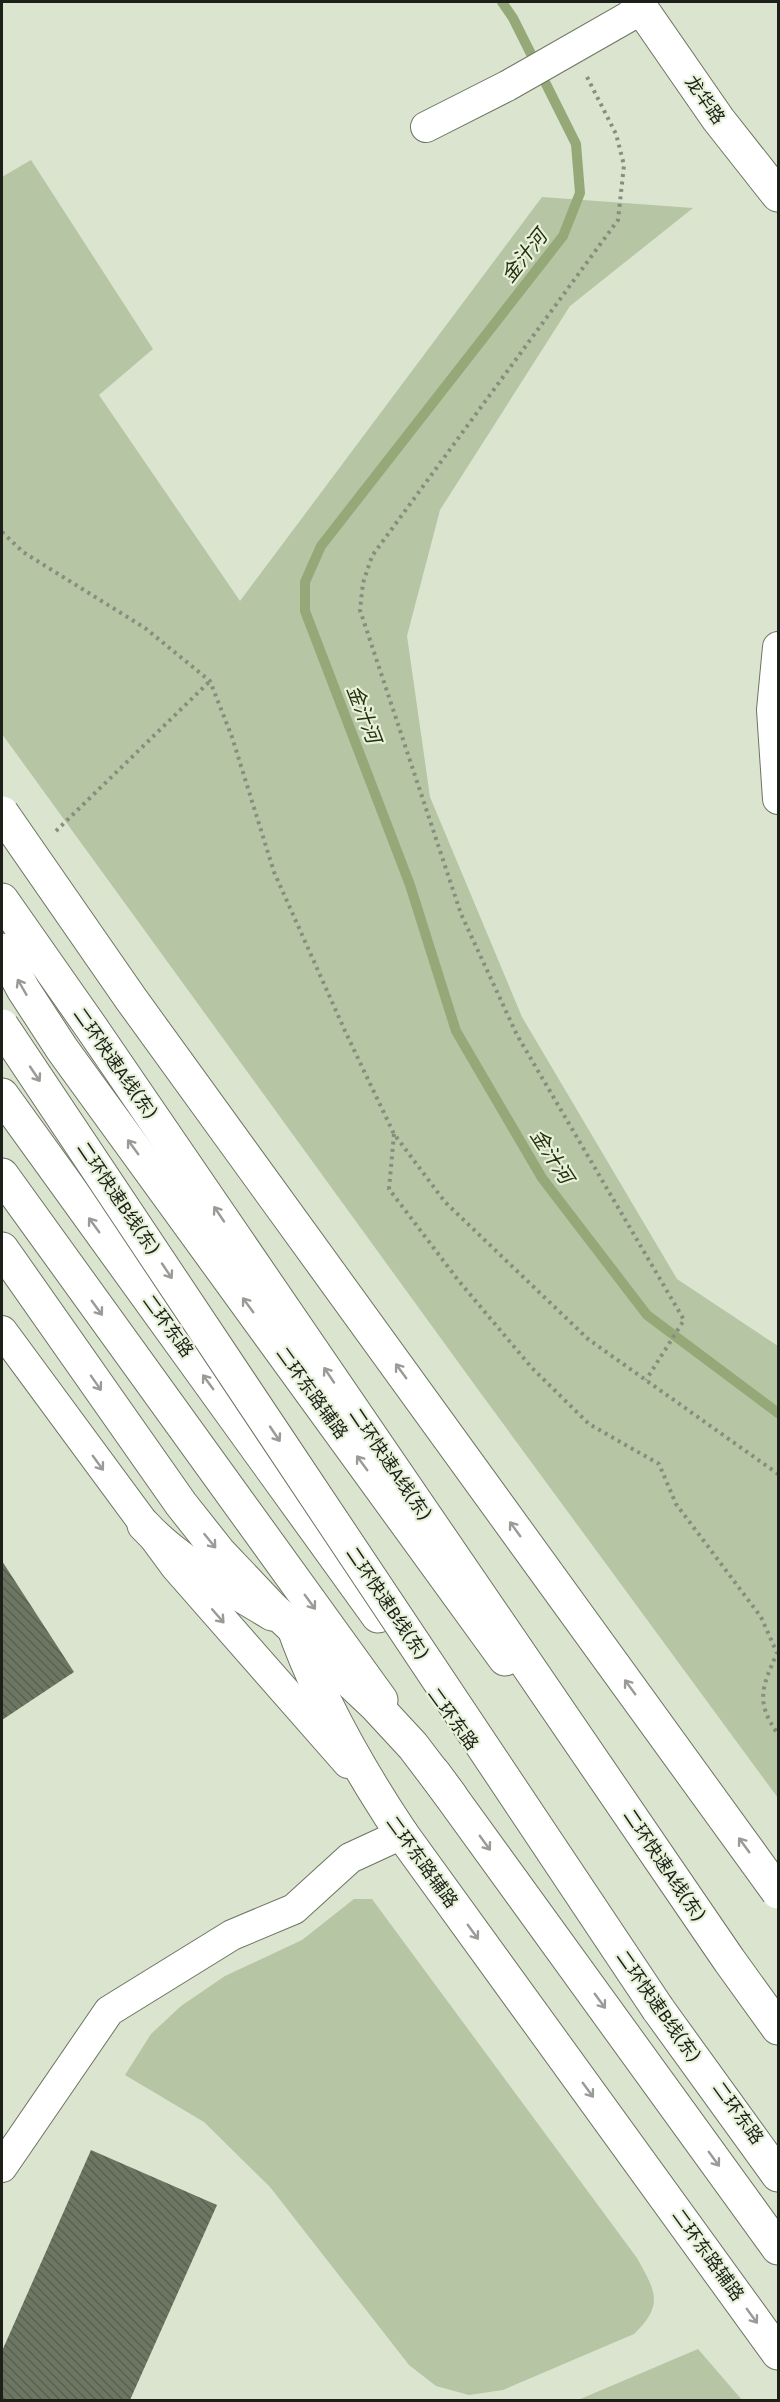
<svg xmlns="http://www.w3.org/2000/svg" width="780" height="2402" viewBox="0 0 780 2402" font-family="'Fira Sans','Noto Sans SC',sans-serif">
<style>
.green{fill:#b6c5a3}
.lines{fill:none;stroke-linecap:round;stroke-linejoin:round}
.stream{stroke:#95a978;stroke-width:10}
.building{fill:url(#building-back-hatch)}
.minor-casing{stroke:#6c7561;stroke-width:32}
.tertiary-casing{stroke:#6c7561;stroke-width:35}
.primary-casing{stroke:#6c7561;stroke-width:35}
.trunk-casing{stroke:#6c7561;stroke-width:35}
.path{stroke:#888e7e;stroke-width:4;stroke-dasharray:3 4.5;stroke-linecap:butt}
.minor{stroke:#fff;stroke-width:30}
.tertiary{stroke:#fff;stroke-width:33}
.primary{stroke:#fff;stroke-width:33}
.trunk{stroke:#fff;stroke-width:33}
.trunk-bridge-casing{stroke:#6c7561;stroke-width:35;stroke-linecap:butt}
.trunk-bridge{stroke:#fff;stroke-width:33}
.oneway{stroke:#999b97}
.labels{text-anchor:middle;stroke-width:4.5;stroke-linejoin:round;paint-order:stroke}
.street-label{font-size:18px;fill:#1d2018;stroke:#e8f2db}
.water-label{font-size:20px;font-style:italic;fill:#25320c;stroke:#e8f2db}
</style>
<defs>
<pattern id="building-back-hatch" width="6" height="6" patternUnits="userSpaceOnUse" patternTransform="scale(1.5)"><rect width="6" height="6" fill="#6d7662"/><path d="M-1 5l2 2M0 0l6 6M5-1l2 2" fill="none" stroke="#596050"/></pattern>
</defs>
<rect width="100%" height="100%" fill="#dbe4ce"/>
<g class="green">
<path d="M31 160 153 349 99 395 240 601 542 197 693 208 570 306 440 510 407 636 430 797 522 1017 677 1279 778 1346V1798L482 1395 2 734V177Z"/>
<path d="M354 1899H372L637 2258C655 2291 665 2304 634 2334L503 2390 469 2395 436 2386 409 2365 270 2187 204 2122 125 2075 151 2034 181 2006 225 1976 302 1940Z"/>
<path d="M698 2349 742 2400H578Z"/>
</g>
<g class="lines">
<path class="stream" d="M502 2 513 18 576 144 580 193 563 236 321 546 305 582V611L410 885 456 1031 542 1178 647 1315 778 1413"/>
</g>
<g class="building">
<path d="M2 1561 74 1672 2 1720Z"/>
<path d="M91 2150 217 2205 130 2400H2V2351Z"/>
</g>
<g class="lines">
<defs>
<g id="minor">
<path d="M426 127 507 86 642 9"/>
<path d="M778 647 772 710 778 799"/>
<path d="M2 1331 176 1567 348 1763"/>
<path d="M2 2167 109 2011 232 1935 294 1909 350 1858 402 1834 388 1815"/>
</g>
<g id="tertiary">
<path d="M637 2 718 119 778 195"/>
<path d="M6 957 23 989 62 1049 505 1659"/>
<path d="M402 1834 778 2353"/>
</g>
<g id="primary">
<path d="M2 950 6 957"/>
<path d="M2 1095 378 1616"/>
<path d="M2 1175 381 1700"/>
<path d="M144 1525C180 1564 227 1586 272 1614"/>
<path d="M292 1623C318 1698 358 1768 402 1834"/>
<path d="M434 1773 778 2248"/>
</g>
<g id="trunk">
<path d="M2 900 91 1027 729 1960 778 2028"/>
<path d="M2 1249 181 1504 219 1552 272 1608 376 1706 413 1746 451 1796"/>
<path d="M658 2009 778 2175"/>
</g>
</defs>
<use href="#minor" class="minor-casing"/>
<use href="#tertiary" class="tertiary-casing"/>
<use href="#primary" class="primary-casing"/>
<use href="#trunk" class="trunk-casing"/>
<g class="path">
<path d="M587 77 616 134 624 165 618 220 372 556 363 583 360 610 461 914 517 1035 684 1320 646 1380"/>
<path d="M2 532 23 552 145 628 210 681 232 737 274 872 345 1031 394 1134 445 1202 588 1339 778 1474"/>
<path d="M56 831 210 681"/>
<path d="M394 1134 389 1189 458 1280 532 1368 589 1424 659 1464 676 1504 761 1617 777 1653C762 1687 755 1702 778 1734"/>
</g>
<use href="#minor" class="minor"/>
<use href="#tertiary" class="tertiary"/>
<use href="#primary" class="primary"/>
<use href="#trunk" class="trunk"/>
<defs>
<g id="trunk-bridge">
<path d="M2 813 131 999 778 1892"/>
<path d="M2 1026 658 2009"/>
</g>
</defs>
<use href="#trunk-bridge" class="trunk-bridge-casing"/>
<use href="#trunk-bridge" class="trunk-bridge"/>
</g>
<defs><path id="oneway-shaft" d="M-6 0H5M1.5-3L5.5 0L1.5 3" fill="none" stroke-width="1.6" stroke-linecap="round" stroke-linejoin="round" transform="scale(1.5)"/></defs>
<g class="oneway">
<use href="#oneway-shaft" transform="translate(22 987) rotate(-120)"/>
<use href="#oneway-shaft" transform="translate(35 1074) rotate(56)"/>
<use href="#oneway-shaft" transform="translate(133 1147) rotate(-126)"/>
<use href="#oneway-shaft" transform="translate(219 1214) rotate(-124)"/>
<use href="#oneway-shaft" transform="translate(94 1225) rotate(-126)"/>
<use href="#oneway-shaft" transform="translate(167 1271) rotate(56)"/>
<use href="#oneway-shaft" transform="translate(248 1305) rotate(-126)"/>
<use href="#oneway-shaft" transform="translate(97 1308) rotate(54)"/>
<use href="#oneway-shaft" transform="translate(401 1371) rotate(-126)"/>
<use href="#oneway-shaft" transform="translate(329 1375) rotate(-124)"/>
<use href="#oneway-shaft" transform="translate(208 1382) rotate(-126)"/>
<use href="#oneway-shaft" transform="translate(96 1383) rotate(55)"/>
<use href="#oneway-shaft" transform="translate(275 1434) rotate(56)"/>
<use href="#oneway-shaft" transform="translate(98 1463) rotate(54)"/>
<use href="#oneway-shaft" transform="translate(362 1463) rotate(-126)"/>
<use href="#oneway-shaft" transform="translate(515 1529) rotate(-126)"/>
<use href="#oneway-shaft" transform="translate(210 1541) rotate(51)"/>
<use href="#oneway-shaft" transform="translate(310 1602) rotate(54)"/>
<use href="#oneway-shaft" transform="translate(218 1616) rotate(49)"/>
<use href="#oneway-shaft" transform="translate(630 1687) rotate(-126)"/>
<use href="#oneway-shaft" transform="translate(485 1843) rotate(54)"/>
<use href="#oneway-shaft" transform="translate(744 1845) rotate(-126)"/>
<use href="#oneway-shaft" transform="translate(473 1932) rotate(54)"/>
<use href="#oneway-shaft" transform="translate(600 2001) rotate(54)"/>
<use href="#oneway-shaft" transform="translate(588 2090) rotate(54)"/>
<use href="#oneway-shaft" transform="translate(714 2159) rotate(54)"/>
<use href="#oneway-shaft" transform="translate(752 2316) rotate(54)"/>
</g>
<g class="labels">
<g class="street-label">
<text transform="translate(705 100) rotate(55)" y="6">龙华路</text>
<text transform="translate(115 1063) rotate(55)" y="6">二环快速A线(东)</text>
<text transform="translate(118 1198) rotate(56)" y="6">二环快速B线(东)</text>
<text transform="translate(168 1326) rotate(54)" y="6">二环东路</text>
<text transform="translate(312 1393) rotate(54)" y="6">二环东路辅路</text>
<text transform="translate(390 1464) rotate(56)" y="6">二环快速A线(东)</text>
<text transform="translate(387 1603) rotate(56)" y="6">二环快速B线(东)</text>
<text transform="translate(453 1719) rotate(54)" y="6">二环东路</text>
<text transform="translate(422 1862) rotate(54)" y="6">二环东路辅路</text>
<text transform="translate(664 1865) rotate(56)" y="6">二环快速A线(东)</text>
<text transform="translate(658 2006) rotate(55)" y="6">二环快速B线(东)</text>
<text transform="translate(738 2113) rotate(54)" y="6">二环东路</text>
<text transform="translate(708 2255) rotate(54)" y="6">二环东路辅路</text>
</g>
<g class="water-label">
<text transform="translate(524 256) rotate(-52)" y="7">金汁河</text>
<text transform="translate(364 714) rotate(69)" y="7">金汁河</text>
<text transform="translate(552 1156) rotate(57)" y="7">金汁河</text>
</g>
</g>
<rect width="780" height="2402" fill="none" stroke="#1d2018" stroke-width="6"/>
</svg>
